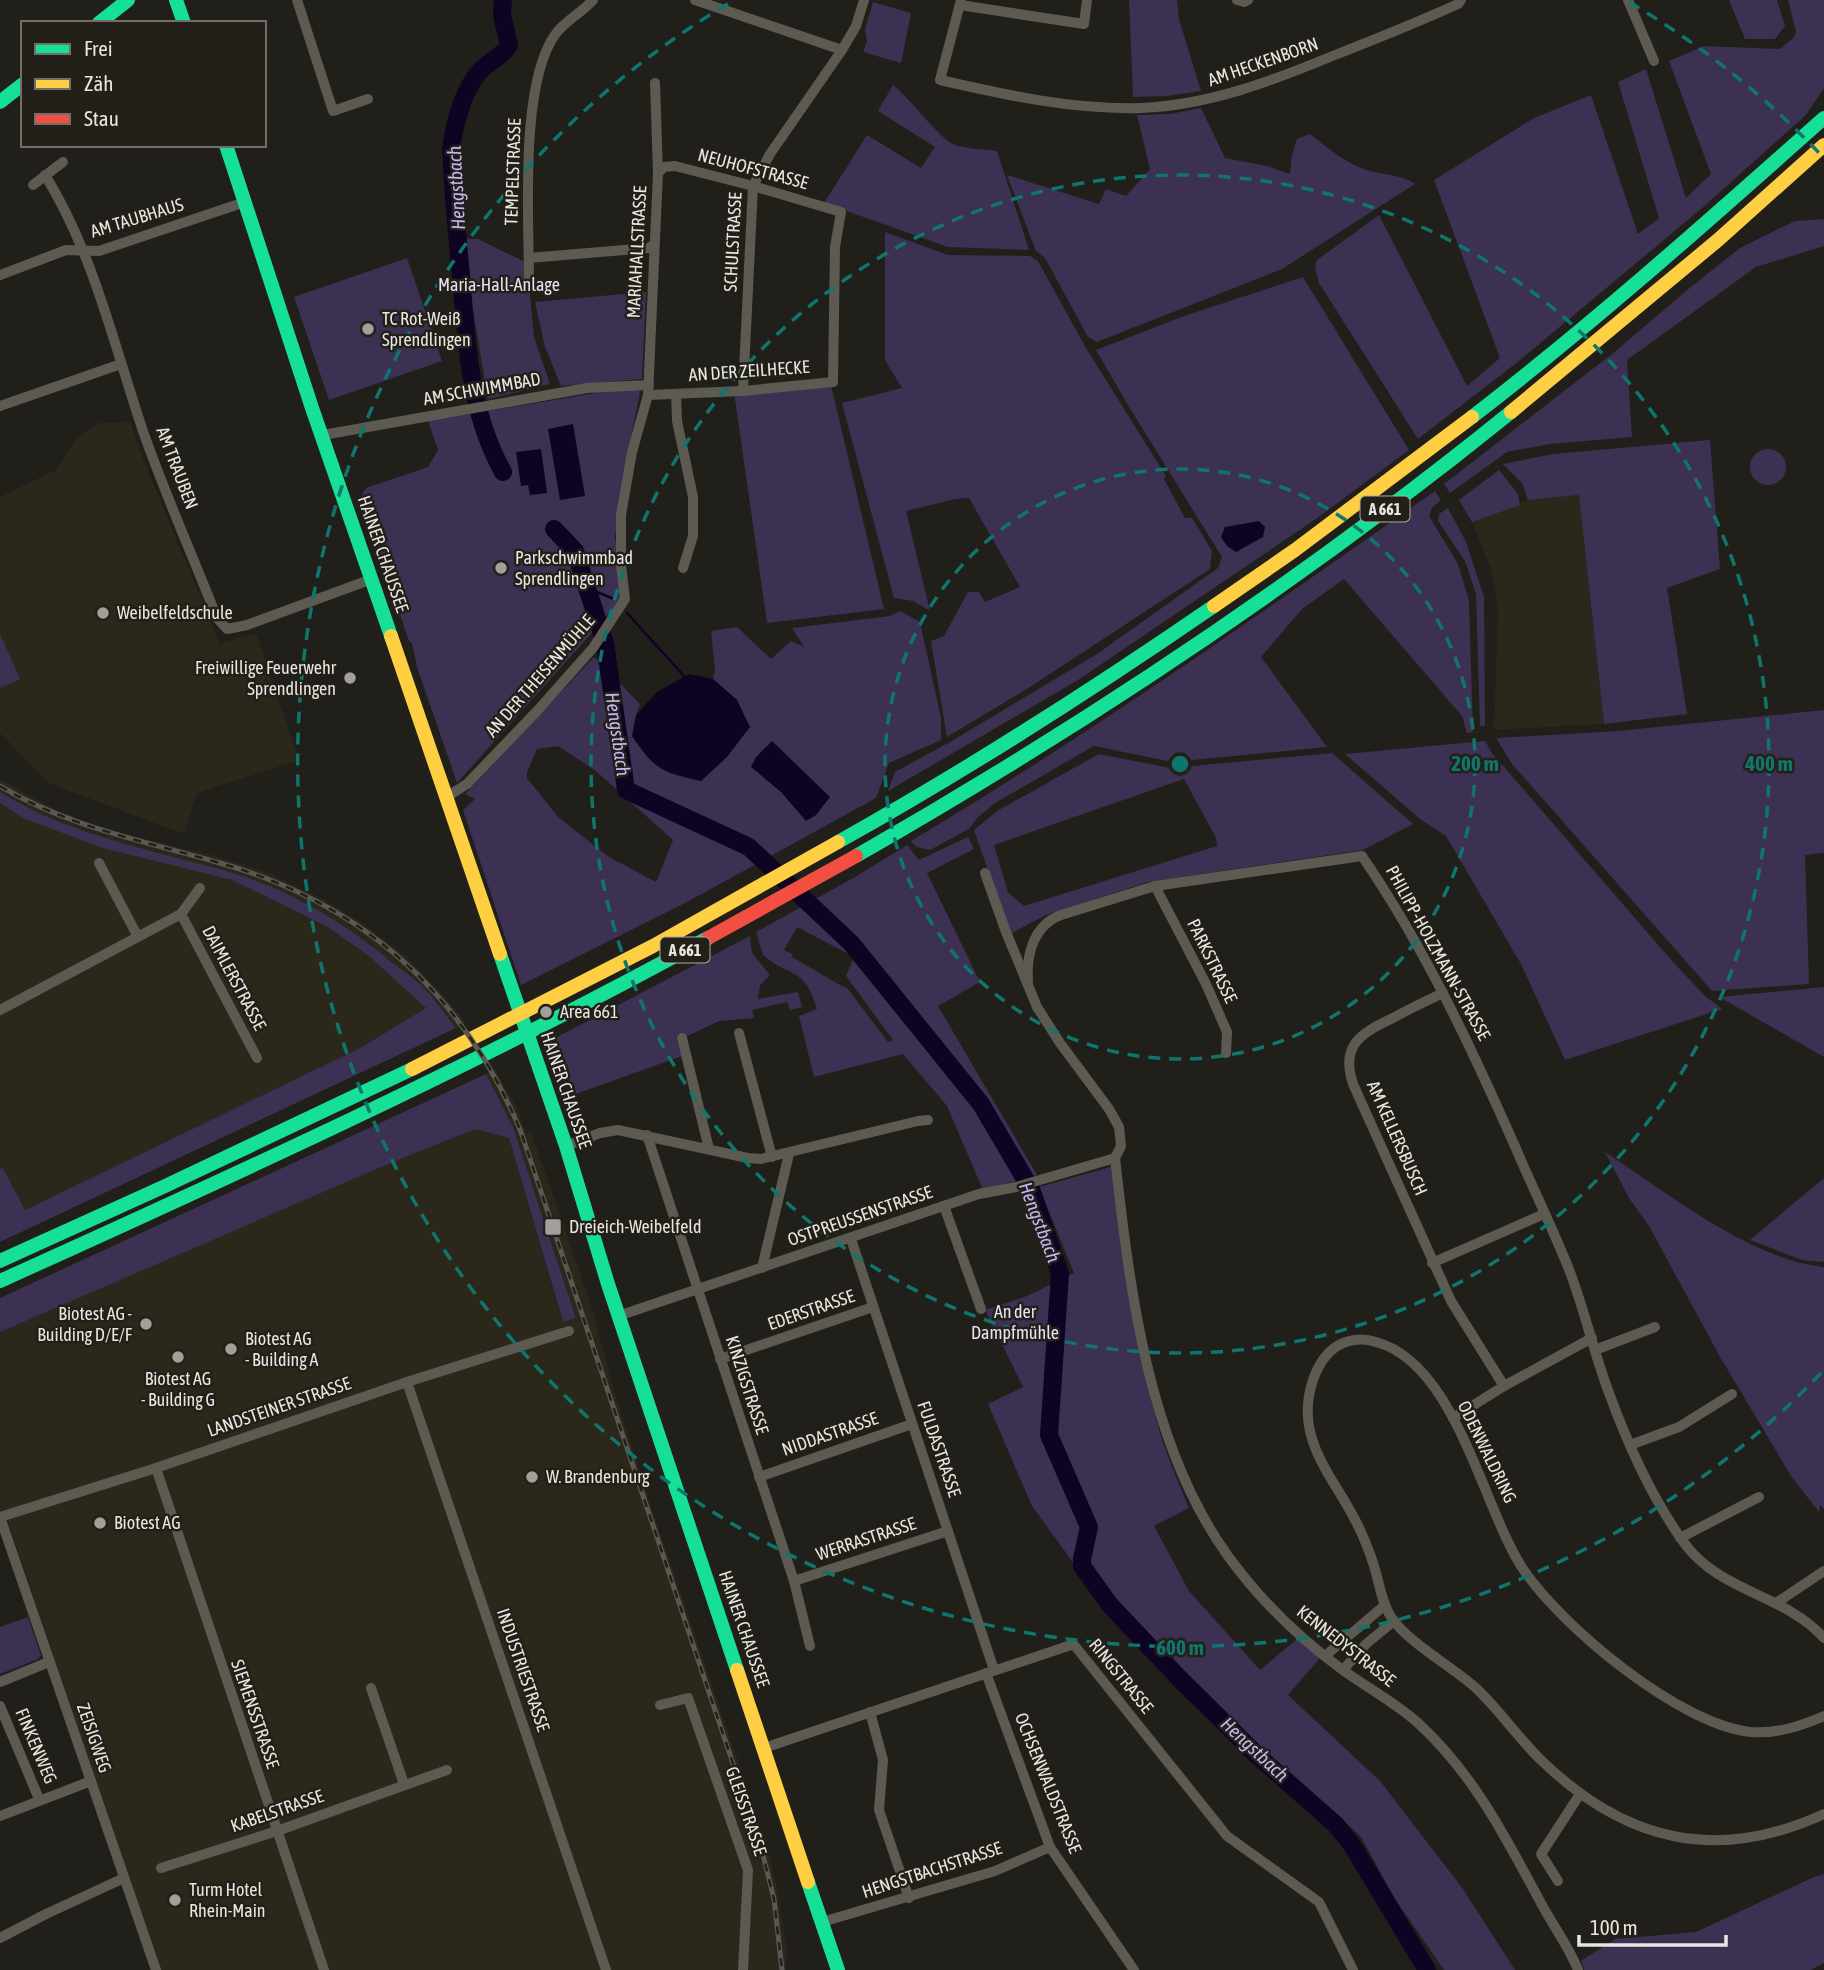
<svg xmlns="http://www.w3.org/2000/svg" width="1824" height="1970" viewBox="0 0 1824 1970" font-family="'Asap Condensed',sans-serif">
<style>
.built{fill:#2b281b}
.green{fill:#3c3053;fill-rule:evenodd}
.water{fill:#0f0323}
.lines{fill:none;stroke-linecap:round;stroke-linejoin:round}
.stream{stroke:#0f0323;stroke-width:2.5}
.river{stroke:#0f0323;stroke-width:18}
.street{stroke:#5c5a51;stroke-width:10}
.fast{stroke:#16e098;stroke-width:14}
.slow{stroke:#ffcf43;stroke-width:14}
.jam{stroke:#f24e42;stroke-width:14}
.rail-casing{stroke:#5a5852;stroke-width:5}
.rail{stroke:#222018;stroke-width:2.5;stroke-dasharray:8;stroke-linecap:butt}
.ring{fill:none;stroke:#0f766e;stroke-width:3.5;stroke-dasharray:12 9}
.poi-dot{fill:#a1a09b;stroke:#222018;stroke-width:2.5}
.labels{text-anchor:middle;stroke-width:5;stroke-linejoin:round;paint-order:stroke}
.shield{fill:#222018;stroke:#acaba4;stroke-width:2}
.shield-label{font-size:16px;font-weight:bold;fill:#e7e6e0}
.street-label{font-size:18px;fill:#e7e6e0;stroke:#222018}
.park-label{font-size:18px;fill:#e6e2f2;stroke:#222018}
.poi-label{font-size:18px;fill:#e7e6e0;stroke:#222018;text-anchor:start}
.water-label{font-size:19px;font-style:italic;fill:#c8b6f6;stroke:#222018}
.centre{fill:#0f766e;stroke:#222018;stroke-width:3.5}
.ring-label{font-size:21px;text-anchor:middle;font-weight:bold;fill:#0f766e;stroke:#222018;stroke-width:5;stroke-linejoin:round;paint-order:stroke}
</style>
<rect width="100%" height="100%" fill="#201f1a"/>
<g class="built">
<path d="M131 422 138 447 220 644 256 633 299 760 197 793 184 834 49 783 0 733V497L56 470 77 438 99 423Z"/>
<path d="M1579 495 1604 724 1494 730 1498 611 1492 571 1472 522 1528 500Z"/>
<path d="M0 779 56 810 88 823 124 834 211 855 269 873 325 900 368 927 406 957 445 997 466 1022 456 1028 430 994 417 982 370 944 303 902 239 875 97 836 30 811 0 792Z"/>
<path d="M0 803 23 818 102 848 232 880 328 927 370 957 426 1008 360 1048 25 1210 3 1168 0 1169Z"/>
<path d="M495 1069 518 1110 526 1133 531 1132 557 1206 592 1309 618 1404 653 1512 768 1848 778 1893 786 1943V1970H160L4 1510 0 1511V1331L381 1167 475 1129 509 1138 562 1321 576 1318 513 1127 486 1074Z"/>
</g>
<g class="green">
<path d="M1129 0H1177L1179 19 1201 91 1167 96 1133 97Z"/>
<path d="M1729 0H1777L1785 26 1775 39H1745Z"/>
<path d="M1788 0H1824V88L1806 115 1701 209 1519 361 1418 439 1319 283 1315 267 1317 260 1379 215 1467 386 1500 358 1434 180 1534 118 1591 95 1638 234 1659 218 1618 82 1646 69 1686 198 1711 174 1669 61 1704 46 1780 49 1793 38 1796 32Z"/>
<path d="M873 2 911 13 901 63 863 52 867 41 865 29Z"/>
<path d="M893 85C909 97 939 138 953 144 966 149 983 149 997 151L1029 250 948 247 824 203 867 135 921 168 935 147 878 111Z"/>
<path d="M1201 108 1225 158 1267 166 1290 174 1292 155 1297 139 1310 134C1328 148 1345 163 1367 170 1383 175 1401 174 1415 184L1282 269 1097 342 1088 337 1045 258 1036 251 1007 175 1099 204 1106 189 1126 196 1150 169 1137 115 1170 114Z"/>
<path d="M1824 219V246L1756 267 1627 360 1632 437 1550 444 1507 452 1450 493 1444 484 1612 354 1692 286 1740 248 1795 221Z"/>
<path d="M885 232 948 255 1030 256 1038 261 1086 348 1166 476 1164 479 1185 518H1192L1212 551 1210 569 1030 687 947 737 931 641 944 636 968 592H979L985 602 1020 587 969 498 955 499 906 511 930 611 913 601 894 598 842 403 902 388 885 360Z"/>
<path d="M461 239H478L527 263 534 337 550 384 488 399Z"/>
<path d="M407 258 442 361 329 400 294 297Z"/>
<path d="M1303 277 1409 450 1316 519 1078 680 888 791 895 772 950 742 1097 654 1218 568 1222 557 1131 410 1096 350 1187 315Z"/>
<path d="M646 292 642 379 561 386 545 347 535 302Z"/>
<path d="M831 385 884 609 767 623 734 392Z"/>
<path d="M632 387 640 388 639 398 621 486 615 537 623 598 457 783 417 667 412 643 409 641 360 498 366 488 428 467 438 450 428 421Z"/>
<path d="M1710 440 1720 569 1667 588 1687 714 1604 724 1579 495 1528 500 1522 483 1503 464 1553 454Z"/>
<circle cx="1768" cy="467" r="18"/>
<path d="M1499 470 1518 494 1520 505 1472 522 1459 500Z"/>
<path d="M1435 491 1441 500 1432 508 1429 516 1458 564 1469 601 1473 732 1467 733 1462 716 1344 579 1302 609 1261 657 1327 747 1173 762 1094 746 995 803 977 818 969 829 930 850 916 847 911 841C1092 733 1263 612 1435 491Z"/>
<path d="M1448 508 1466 542 1484 597 1485 726H1480L1476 594 1465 561 1438 521 1439 514Z"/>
<path d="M900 611 920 622 941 718V740L889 763 876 798 687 902 521 985 463 810 475 799 465 794 594 657 640 704 636 715 737 700 713 679 715 671 711 631 737 627 771 659 791 641 804 647 792 628 890 616ZM558 746 596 771 673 840 656 882 609 857 558 817 527 778V772L537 749Z"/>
<path d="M0 634 20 679 0 688Z"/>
<path d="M1824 710V853L1805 855 1809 984 1712 991 1512 764 1496 738 1618 731Z"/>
<path d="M1485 741 1492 753 1673 962 1705 996 1722 1009 1565 1060 1521 964 1446 836 1420 819 1345 754Z"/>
<path d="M1332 753 1413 824 1363 850 1148 882 1046 915 1010 934 974 830 997 811 1099 754 1170 768ZM1184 779 1216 838 1217 846 1024 906 1008 892 994 845Z"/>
<path d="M0 792C72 837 156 850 236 874 294 892 347 925 393 963 406 973 419 982 430 994 439 1005 447 1017 456 1028L0 1242V1169L3 1168 25 1210 360 1048 426 1008 370 957 328 927 232 880 102 848 23 818 0 803Z"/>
<path d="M968 837 974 849 927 873 980 982 938 1006 1037 1175 983 1190 947 1106 903 1054 814 1077 799 1016 817 1009C804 966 792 979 763 955L756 932 855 877 907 845 919 860ZM797 927 854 957 846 976 893 1040 888 1042 847 988C841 987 802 962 792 957V954L784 950Z"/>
<path d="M750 936 752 953 770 975 760 985 758 999 798 992 802 1007 790 1010 787 1002 752 1010 754 1018 719 1021 677 1041 682 1056 573 1095 555 1038Z"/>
<path d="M1824 987V1057L1719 997Z"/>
<path d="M486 1074 513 1127 576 1318 563 1322 509 1138 475 1129 381 1167 0 1332V1298Z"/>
<path d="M1605 1152C1668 1193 1749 1259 1824 1267V1509L1820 1505 1819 1512 1791 1476 1719 1355 1649 1226 1629 1198Z"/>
<path d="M1111 1167C1122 1257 1135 1346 1160 1433 1168 1459 1179 1483 1189 1508L1154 1526 1189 1591 1260 1670 1297 1639 1320 1658 1288 1695 1380 1781 1463 1889 1515 1970H1444L1395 1899 1361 1837 1337 1814 1294 1780 1223 1711 1217 1721 1112 1616 1032 1506 988 1404 1023 1387 985 1310 1027 1296 1074 1273 1039 1187Z"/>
<path d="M1824 1178V1262L1802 1260 1750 1240Z"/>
<path d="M28 1617 41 1655 38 1659 0 1674V1627Z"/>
<path d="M1824 1874V1963L1810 1970H1584L1581 1961 1615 1939 1696 1932 1814 1877Z"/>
</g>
<g class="water">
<path d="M573 424 585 496 560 500 548 429Z"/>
<path d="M541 449 547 493 530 495 528 485 521 486 516 452Z"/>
<path d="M1259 521 1265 527 1263 537 1236 552 1227 546 1221 537 1225 527Z"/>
<path d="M689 674 713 679 737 700 750 727 727 757 701 781C661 772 655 770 632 736L636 715 657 692Z"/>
<path d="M772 741 830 797 816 815 806 821 781 792 751 767 756 757Z"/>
</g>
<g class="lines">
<g class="stream">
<path d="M585 587 614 599"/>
<path d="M627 613 685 677"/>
</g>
<g class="river">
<path d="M503 0 502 15 509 45C502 57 489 61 480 71 462 91 455 123 451 148 453 191 457 233 461 276 467 344 469 411 503 472"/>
<path d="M554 529 575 551 605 643 626 790 749 847 851 943 981 1104 1031 1189 1060 1274 1049 1435 1089 1527 1082 1559V1566L1110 1605 1179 1678 1259 1757 1335 1824 1352 1845 1427 1970"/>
</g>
<g class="street">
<path d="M297 0 333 111 368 99"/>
<path d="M695 0 842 50"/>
<path d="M961 0 940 80C1006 95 1073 110 1141 108 1210 105 1272 81 1335 55 1376 39 1418 22 1458 4L1461 0"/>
<path d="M1237 0 1244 2 1248 0"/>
<path d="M1628 0 1654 61"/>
<path d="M960 5 1084 24 1087 0"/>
<path d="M45 175C94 254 114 346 144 434 166 496 193 557 217 618L227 629 247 625 372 579"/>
<path d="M33 185 63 162"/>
<path d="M529 258 648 248 654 245"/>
<path d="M0 275 66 250 99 251 245 202"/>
<path d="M529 281C529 220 519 80 557 32 567 20 582 12 593 0"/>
<path d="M743 391 753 186 770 154 842 50 856 26 864 0"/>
<path d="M676 394 677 421 693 497V536L683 568"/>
<path d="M648 395 743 391 833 382 835 247 841 212 753 186 675 166 664 167 658 173"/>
<path d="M0 406 121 364"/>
<path d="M323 435 587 388 649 385"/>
<path d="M445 798 467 784 537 711 593 648 625 599 621 565V515L632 452 648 395 658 173 655 83"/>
<path d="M99 863 138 937"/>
<path d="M985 873 1006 932 1037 1007 1060 1043 1109 1109 1119 1127 1121 1146 1115 1158"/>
<path d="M1155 886 1206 984 1227 1032 1226 1053"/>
<path d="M181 914 257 1058"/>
<path d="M1028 981C1026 954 1034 925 1061 915L1155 886 1362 856C1425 948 1472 1049 1517 1151 1534 1191 1554 1231 1570 1272 1585 1312 1594 1353 1609 1393 1628 1445 1652 1499 1685 1544 1719 1591 1786 1595 1824 1638"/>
<path d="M1443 993C1426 1001 1409 1009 1393 1018 1361 1033 1340 1045 1353 1084L1451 1301 1504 1386"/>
<path d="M0 1010 181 914 200 888"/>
<path d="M739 1033 772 1157"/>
<path d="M682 1038 709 1149"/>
<path d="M647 1135 794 1581 810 1646"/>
<path d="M566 1146 600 1133 618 1130 748 1158 761 1159 918 1121 928 1120"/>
<path d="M1115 1158C1130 1291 1148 1445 1228 1556 1260 1600 1300 1639 1344 1671 1368 1688 1396 1703 1418 1723 1474 1774 1507 1840 1542 1905 1554 1927 1569 1947 1578 1970"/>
<path d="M944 1206 981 1309"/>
<path d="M851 1239 994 1670"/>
<path d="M1432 1263 1544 1214"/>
<path d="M762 1268 789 1154"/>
<path d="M618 1316 979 1194 1016 1187 1115 1158"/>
<path d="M1595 1350 1655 1327"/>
<path d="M720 1359 873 1307"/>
<path d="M407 1382 606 1970"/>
<path d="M1453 1418 1504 1386 1592 1338"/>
<path d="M1630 1445 1679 1427 1732 1394"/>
<path d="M156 1468 324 1970"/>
<path d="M759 1477 912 1424"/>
<path d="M0 1517 156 1468 407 1382 569 1331"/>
<path d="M0 1517 156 1970"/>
<path d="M1680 1538 1759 1497"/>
<path d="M794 1581 948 1531"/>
<path d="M1776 1603 1824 1571"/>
<path d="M1325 1656 1385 1605"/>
<path d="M1343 1670 1366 1644 1394 1621"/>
<path d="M986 1673 1050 1847 1134 1970"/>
<path d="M0 1682 49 1662"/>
<path d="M371 1688 404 1784"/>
<path d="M660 1705 688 1698 748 1870 743 1970"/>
<path d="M0 1706 39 1799"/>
<path d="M870 1712 883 1760 879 1810 909 1898"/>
<path d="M1824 1716C1800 1726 1778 1734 1751 1732 1680 1725 1562 1627 1523 1569 1483 1509 1456 1363 1376 1342 1364 1338 1350 1339 1339 1345 1326 1352 1318 1366 1313 1380 1292 1442 1338 1480 1361 1532 1365 1541 1369 1550 1372 1560 1379 1578 1380 1600 1391 1617 1408 1643 1452 1666 1477 1689 1500 1711 1519 1739 1542 1761 1626 1842 1717 1863 1824 1814"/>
<path d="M764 1748 1071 1645 1075 1646 1227 1836 1319 1902 1353 1970"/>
<path d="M0 1816 91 1781"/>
<path d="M161 1868 277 1831 447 1770"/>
<path d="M1558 1881 1541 1854 1580 1794"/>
<path d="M822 1922 995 1871 1050 1847"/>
<path d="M0 1938 46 1914 124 1878"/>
</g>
<g class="fast">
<path d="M176 0 184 23"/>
<path d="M99 23 128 0"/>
<path d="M0 102 23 84"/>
<path d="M226 145 312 408 391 636"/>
<path d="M1472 417C1594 323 1709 220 1824 118"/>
<path d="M838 842C967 770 1092 690 1214 606"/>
<path d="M856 856C1085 725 1306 578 1511 412"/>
<path d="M500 954 566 1146 608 1284 737 1670"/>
<path d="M0 1261 163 1187 412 1069"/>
<path d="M0 1281C239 1173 478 1064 708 938"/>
<path d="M808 1882 838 1970"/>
</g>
<g class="slow">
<path d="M1511 412 1718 240 1824 145"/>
<path d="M1214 606 1295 550 1472 417"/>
<path d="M391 636 500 954"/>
<path d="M412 1069 653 946 838 842"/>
<path d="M737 1670 808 1882"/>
</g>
<path class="jam" d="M708 938 856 856"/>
<defs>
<path id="rail" d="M0 786C68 827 144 841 220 863 363 904 464 994 521 1132L761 1847 774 1899 782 1970"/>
</defs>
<use href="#rail" class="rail-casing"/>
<use href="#rail" class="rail"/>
</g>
<g class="ring">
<circle cx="1180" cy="764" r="295"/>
<circle cx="1180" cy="764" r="589"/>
<path d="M1821 1373A884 884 0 1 1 731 2M1629 2A884 884 0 0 1 1821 155"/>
</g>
<g class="poi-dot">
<circle cx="368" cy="329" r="7"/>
<circle cx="501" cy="568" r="7"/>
<circle cx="103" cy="613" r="7"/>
<circle cx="350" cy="678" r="7"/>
<circle cx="546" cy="1012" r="7"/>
<rect x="544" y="1218" width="18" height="18" rx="3.5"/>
<circle cx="146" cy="1324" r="7"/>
<circle cx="231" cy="1349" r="7"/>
<circle cx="178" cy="1357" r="7"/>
<circle cx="532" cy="1477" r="7"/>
<circle cx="100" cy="1523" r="7"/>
<circle cx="175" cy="1900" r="7"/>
</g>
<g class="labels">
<g class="shield">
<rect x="1360.5" y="496.5" width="49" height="25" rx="5"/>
<rect x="660.5" y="937.5" width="49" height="25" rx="5"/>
</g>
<g class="shield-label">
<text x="1385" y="515">A 661</text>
<text x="685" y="956">A 661</text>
</g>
<g class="street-label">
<text transform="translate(1263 62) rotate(-19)" y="6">AM HECKENBORN</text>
<text transform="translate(753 169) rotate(15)" y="6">NEUHOFSTRASSE</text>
<text transform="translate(513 172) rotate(-88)" y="6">TEMPELSTRASSE</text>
<text transform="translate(137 218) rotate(-17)" y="6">AM TAUBHAUS</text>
<text transform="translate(733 242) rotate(-87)" y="6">SCHULSTRASSE</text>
<text transform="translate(637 252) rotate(-87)" y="6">MARIAHALLSTRASSE</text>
<text transform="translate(749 371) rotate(-4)" y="6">AN DER ZEILHECKE</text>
<text transform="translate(482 389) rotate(-10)" y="6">AM SCHWIMMBAD</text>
<text transform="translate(177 468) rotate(69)" y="6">AM TRAUBEN</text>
<text transform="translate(383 554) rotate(71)" y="6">HAINER CHAUSSEE</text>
<text transform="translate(540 676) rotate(-49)" y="6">AN DER THEISENMÜHLE</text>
<text transform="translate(1438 953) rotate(61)" y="6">PHILIPP-HOLZMANN-STRASSE</text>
<text transform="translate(1212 961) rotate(64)" y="6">PARKSTRASSE</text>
<text transform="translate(234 978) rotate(62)" y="6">DAIMLERSTRASSE</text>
<text transform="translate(566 1090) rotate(71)" y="6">HAINER CHAUSSEE</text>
<text transform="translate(1397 1138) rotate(66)" y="6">AM KELLERSBUSCH</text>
<text transform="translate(860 1216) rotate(-19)" y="6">OSTPREUSSENSTRASSE</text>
<text transform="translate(811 1310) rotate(-19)" y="6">EDERSTRASSE</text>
<text transform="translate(747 1385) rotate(72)" y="6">KINZIGSTRASSE</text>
<text transform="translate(279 1407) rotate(-19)" y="6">LANDSTEINER STRASSE</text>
<text transform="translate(830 1434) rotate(-19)" y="6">NIDDASTRASSE</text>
<text transform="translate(939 1449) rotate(71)" y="6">FULDASTRASSE</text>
<text transform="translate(1487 1452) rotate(64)" y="6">ODENWALDRING</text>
<text transform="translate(866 1539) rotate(-18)" y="6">WERRASTRASSE</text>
<text transform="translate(744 1629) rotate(71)" y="6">HAINER CHAUSSEE</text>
<text transform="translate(1346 1646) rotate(38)" y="6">KENNEDYSTRASSE</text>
<text transform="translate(523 1670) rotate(71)" y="6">INDUSTRIESTRASSE</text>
<text transform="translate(1121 1676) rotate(51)" y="6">RINGSTRASSE</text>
<text transform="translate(255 1714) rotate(71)" y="6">SIEMENSSTRASSE</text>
<text transform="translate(94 1738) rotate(71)" y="6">ZEISIGWEG</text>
<text transform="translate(36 1746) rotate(67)" y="6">FINKENWEG</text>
<text transform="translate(1048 1783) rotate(68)" y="6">OCHSENWALDSTRASSE</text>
<text transform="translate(277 1811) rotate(-19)" y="6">KABELSTRASSE</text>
<text transform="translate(746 1811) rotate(71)" y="6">GLEISSTRASSE</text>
<text transform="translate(932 1870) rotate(-18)" y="6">HENGSTBACHSTRASSE</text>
</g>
<g class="park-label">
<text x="499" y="291">Maria-Hall-Anlage</text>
<text x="1015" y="1318">An der<tspan x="1015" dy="21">Dampfmühle</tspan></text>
</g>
<g class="poi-label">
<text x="382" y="325">TC Rot-Weiß<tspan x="382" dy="21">Sprendlingen</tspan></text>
<text x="515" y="564">Parkschwimmbad<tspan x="515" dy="21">Sprendlingen</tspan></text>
<text x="117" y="619">Weibelfeldschule</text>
<text x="336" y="674" text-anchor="end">Freiwillige Feuerwehr<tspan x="336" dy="21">Sprendlingen</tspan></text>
<text x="560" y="1018">Area 661</text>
<text x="569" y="1233">Dreieich-Weibelfeld</text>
<text x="132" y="1320" text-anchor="end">Biotest AG -<tspan x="132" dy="21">Building D/E/F</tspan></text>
<text x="245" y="1345">Biotest AG<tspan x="245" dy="21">- Building A</tspan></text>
<text x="178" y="1385" text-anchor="middle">Biotest AG<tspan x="178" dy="21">- Building G</tspan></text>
<text x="546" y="1483">W. Brandenburg</text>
<text x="114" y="1529">Biotest AG</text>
<text x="189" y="1896">Turm Hotel<tspan x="189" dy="21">Rhein-Main</tspan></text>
</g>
<g class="water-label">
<text transform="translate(456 188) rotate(-93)" y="7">Hengstbach</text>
<text transform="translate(618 734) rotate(82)" y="7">Hengstbach</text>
<text transform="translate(1040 1222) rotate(69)" y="7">Hengstbach</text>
<text transform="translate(1255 1749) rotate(43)" y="7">Hengstbach</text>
</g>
</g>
<circle cx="1180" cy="764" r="10" class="centre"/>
<g class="ring-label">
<text x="1475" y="771">200 m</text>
<text x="1769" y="771">400 m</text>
<text x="1180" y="1655">600 m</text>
</g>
<rect x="21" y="21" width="245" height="126" fill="#222018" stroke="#716f68" stroke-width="2"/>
<rect x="35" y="44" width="35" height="10" fill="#16e098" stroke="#716f68" stroke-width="2"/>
<text x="84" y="56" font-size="21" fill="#e7e6e0">Frei</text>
<rect x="35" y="79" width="35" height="10" fill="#ffcf43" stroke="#716f68" stroke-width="2"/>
<text x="84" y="91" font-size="21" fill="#e7e6e0">Zäh</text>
<rect x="35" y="114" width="35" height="10" fill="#f24e42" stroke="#716f68" stroke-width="2"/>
<text x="84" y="126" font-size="21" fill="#e7e6e0">Stau</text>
<path d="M1579 1935v10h147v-10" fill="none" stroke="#e7e6e0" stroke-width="3.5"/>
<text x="1590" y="1935" font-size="21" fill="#e7e6e0" stroke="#222018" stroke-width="5" paint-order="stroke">100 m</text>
</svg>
